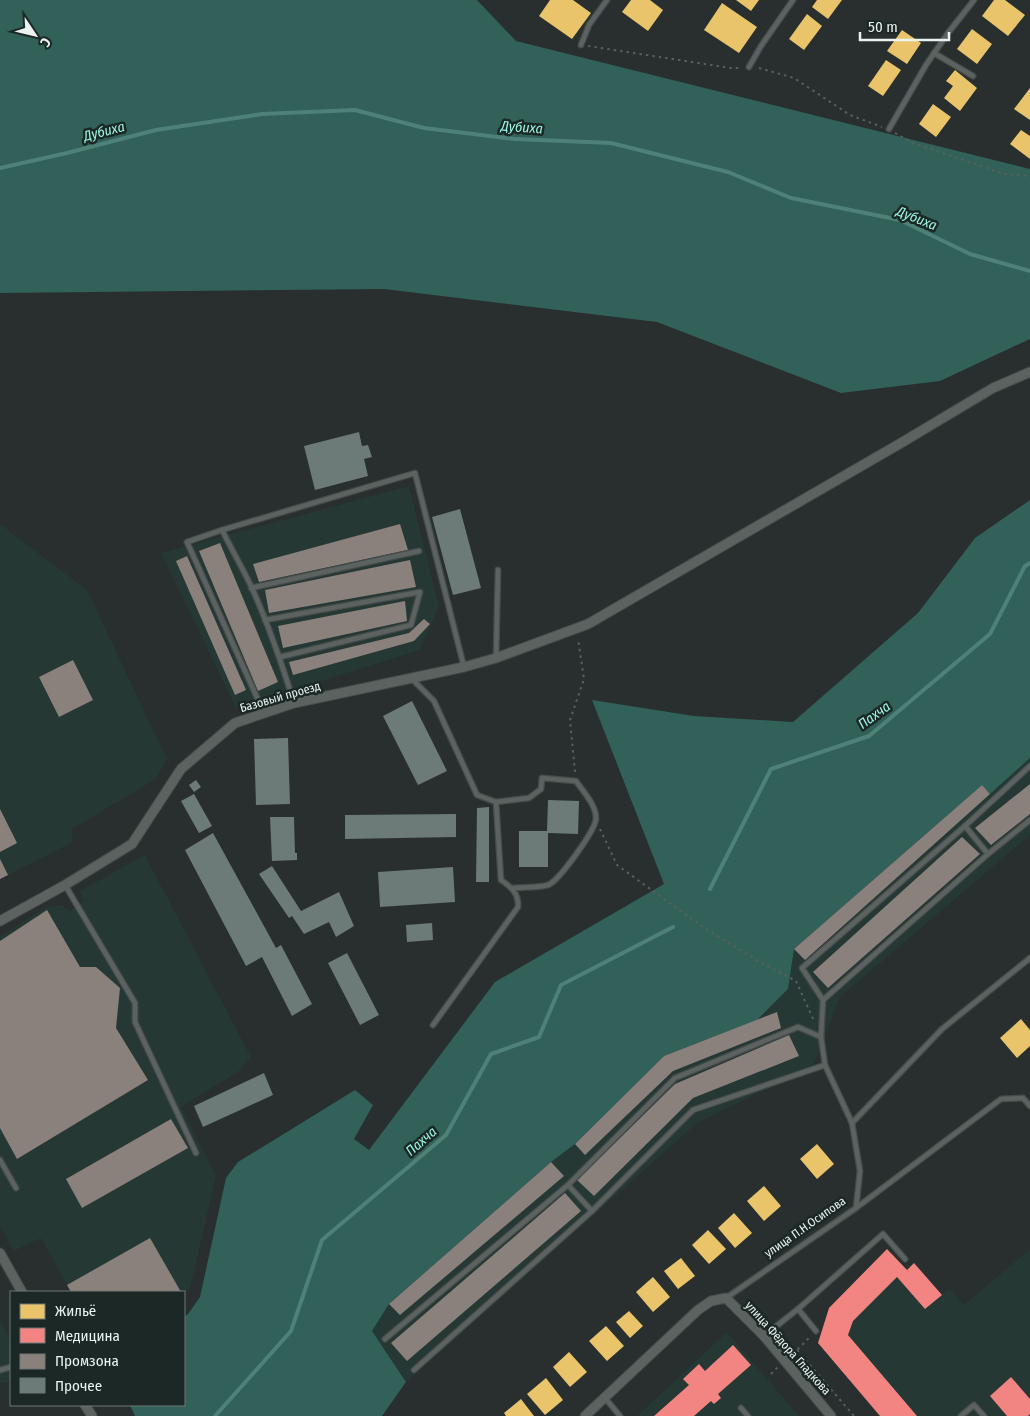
<svg xmlns="http://www.w3.org/2000/svg" width="1030" height="1416" viewBox="0 0 1030 1416" font-family="'Fira Sans Condensed',sans-serif">
<style>
.built{fill:#253834}
.forest{fill:#316159}
.homes{fill:#e9c46a}
.health{fill:#f28482}
.industry{fill:#8a817c}
.lines{fill:none;stroke-linecap:round;stroke-linejoin:round}
.stream{stroke:#4e8178;stroke-width:4}
.building{fill:#6c7a78}
.service-casing{stroke:#454b4a;stroke-width:7}
.minor-casing{stroke:#454b4a;stroke-width:11}
.path{stroke:#595f5e;stroke-width:2;stroke-dasharray:2.5 4;stroke-linecap:butt}
.service{stroke:#5c6260;stroke-width:4.5}
.minor{stroke:#5c6260;stroke-width:9}
.labels{text-anchor:middle;stroke-width:5;stroke-linejoin:round;paint-order:stroke}
.street-label{font-size:12px;fill:#ebf3f1;stroke:#1b2825}
.water-label{font-size:14px;font-style:italic;fill:#9cf6e5;stroke:#1b2825}
</style>
<rect width="100%" height="100%" fill="#282f2e"/>
<g class="built">
<path d="M409 486 439 607 420 650 236 708 161 553Z"/>
<path d="M0 524 87 590 167 759 156 779 72 829 73 842 0 879Z"/>
<path d="M1030 758V835L840 997 813 1066 697 1123 406 1382 372 1331 389 1304 551 1162 575 1144 664 1056 757 1020 788 989 794 949 982 785 990 794Z"/>
<path d="M145 855 251 1057 238 1072 181 1107 216 1176 190 1289 184 1293 71 1292 41 1238 14 1251 0 1226V937L44 908 61 905 70 911 84 901 80 891Z"/>
<path d="M887 1249 907 1270 914 1263 941 1294 950 1289 964 1305 1030 1249V1416H880L818 1343 829 1308Z"/>
<path d="M0 1319 11 1341V1381L0 1383Z"/>
<path d="M727 1332 799 1416H637Z"/>
</g>
<g class="forest">
<path d="M0 0H477L516 41 1030 169V339L940 381 841 393 657 322 384 289 0 293Z"/>
<path d="M1030 500V758L990 794 982 785 794 949 788 989 757 1020 664 1056 575 1144 551 1162 389 1304 372 1331 406 1382 382 1416H135L130 1405H184V1317L188 1314 200 1297 226 1178 238 1162 355 1090 373 1105 354 1139 369 1150 495 982 664 884 592 700 694 716 793 722 918 613 975 538Z"/>
</g>
<g class="homes">
<path d="M550 0H573L591 13 572 39 539 16Z"/>
<path d="M631 0H650L663 10 648 31 622 12Z"/>
<path d="M736 0H759L751 11Z"/>
<path d="M817 0H842L828 19 812 7Z"/>
<path d="M994 0H1005L1025 15 1008 36 982 16Z"/>
<path d="M722 3 757 27 739 53 704 30Z"/>
<path d="M807 14 822 26 804 50 789 39Z"/>
<path d="M972 29 992 44 977 64 957 49Z"/>
<path d="M902 30 921 43 907 64 887 51Z"/>
<path d="M886 60 901 70 883 96 868 86Z"/>
<path d="M955 70 977 88 960 111 944 98 953 86 946 81Z"/>
<path d="M1030 88V120L1014 109Z"/>
<path d="M933 104 951 117 936 137 919 124Z"/>
<path d="M1021 130 1030 136V159L1010 144Z"/>
<path d="M1021 1019 1030 1030V1046L1017 1058 1000 1038Z"/>
<path d="M817 1144 834 1164 817 1179 800 1159Z"/>
<path d="M764 1186 781 1206 764 1221 747 1201Z"/>
<path d="M734 1213 752 1233 735 1248 718 1228Z"/>
<path d="M708 1230 726 1249 709 1264 692 1245Z"/>
<path d="M681 1258 695 1276 678 1289 664 1271Z"/>
<path d="M653 1277 670 1297 653 1312 636 1292Z"/>
<path d="M629 1311 643 1326 630 1338 616 1322Z"/>
<path d="M606 1326 624 1346 607 1361 589 1341Z"/>
<path d="M569 1352 587 1372 570 1387 553 1367Z"/>
<path d="M546 1378 563 1400 545 1415 527 1394Z"/>
<path d="M521 1399 534 1416H506L504 1413Z"/>
</g>
<g class="health">
<path d="M887 1249 907 1270 914 1263 942 1295 925 1309 897 1277 853 1321 848 1335 917 1416H880L818 1343 829 1308Z"/>
<path d="M733 1345 751 1365 718 1394 721 1398 714 1404 711 1401 694 1416H654L689 1385 683 1379 699 1364 705 1371Z"/>
<path d="M1011 1377 1030 1399V1414L1028 1416H1007L990 1396Z"/>
</g>
<g class="industry">
<path d="M400 524 408 550 259 582 253 564Z"/>
<path d="M220 543 278 682 258 691 199 551Z"/>
<path d="M187 556 246 690 235 695 176 561Z"/>
<path d="M410 560 416 587 269 613 265 590Z"/>
<path d="M405 601 407 621 283 648 278 626Z"/>
<path d="M424 619 430 624 414 641 293 675 289 662 409 633Z"/>
<path d="M73 660 93 700 59 717 39 677Z"/>
<path d="M1030 784V814L991 845 975 828Z"/>
<path d="M982 785 990 794 805 960 794 949Z"/>
<path d="M0 809 17 843 0 852Z"/>
<path d="M962 837 980 854 828 988 813 972Z"/>
<path d="M0 859 8 875 0 879Z"/>
<path d="M47 910 80 967H96L120 988 116 1028 148 1080 17 1159 0 1128V941Z"/>
<path d="M777 1012 781 1028 673 1071 585 1155 575 1144 664 1056Z"/>
<path d="M789 1035 799 1056 693 1098 594 1196 577 1180 675 1084Z"/>
<path d="M171 1119 188 1148 82 1208 66 1179Z"/>
<path d="M551 1162 564 1176 400 1315 389 1304Z"/>
<path d="M565 1193 581 1211 407 1361 391 1343Z"/>
<path d="M150 1238 181 1292H71L67 1285Z"/>
</g>
<g class="lines">
<g class="stream">
<path d="M0 168 67 153 156 130 262 114 355 110 424 128 515 139 611 143 728 172 791 198 900 220 970 254 1030 271"/>
<path d="M710 889 771 769 869 736 990 634 1025 566 1030 563"/>
<path d="M215 1416 291 1331 322 1240 446 1135 491 1054 539 1037 561 985 673 927"/>
</g>
</g>
<g class="building">
<path d="M359 432 362 446 368 445 372 457 364 459 368 476 315 490 304 446Z"/>
<path d="M460 509 481 588 453 595 432 517Z"/>
<path d="M412 701 447 771 418 785 383 716Z"/>
<path d="M288 738 290 804 256 805 254 739Z"/>
<path d="M196 780 201 787 194 792 189 785Z"/>
<path d="M194 794 212 826 199 833 181 801Z"/>
<path d="M548 800 579 801 578 834 548 833V867H519V831H547Z"/>
<path d="M489 807V882H476L477 808Z"/>
<path d="M456 814V837L345 839V815Z"/>
<path d="M270 817H294L295 853H297V860L272 861Z"/>
<path d="M213 833 276 948 281 945 312 1004 292 1016 262 957 246 966 185 850Z"/>
<path d="M272 866 301 911 339 892 354 926 336 937 329 922 304 934 292 916 289 918 259 874Z"/>
<path d="M453 867 455 902 380 907 378 872Z"/>
<path d="M432 923 433 940 407 942 406 925Z"/>
<path d="M347 953 379 1015 360 1025 328 963Z"/>
<path d="M264 1073 273 1095 203 1127 194 1106Z"/>
</g>
<g class="lines">
<defs>
<g id="service">
<path d="M581 45 589 25 607 0"/>
<path d="M934 53 973 76"/>
<path d="M749 67 761 46 793 0"/>
<path d="M889 129 926 65 948 33 974 0"/>
<path d="M222 530 187 542 264 713"/>
<path d="M251 588 419 551"/>
<path d="M265 620 420 592 411 625 280 657"/>
<path d="M496 658 498 570"/>
<path d="M412 679 434 701 477 795 496 802 529 798 541 789 542 778 576 781C583 791 596 805 596 818 596 830 561 877 550 884 544 888 521 887 512 888"/>
<path d="M294 703C282 664 269 626 252 588 243 569 232 550 222 530L415 473 464 667"/>
<path d="M965 826 988 854"/>
<path d="M65 885 135 1003V1022L196 1153"/>
<path d="M823 1000 802 968 965 826 1030 766"/>
<path d="M433 1025 518 907C519 893 511 887 501 880L496 802"/>
<path d="M825 1065 821 1037 823 1000 988 854 1030 820"/>
<path d="M852 1123 942 1029 1030 958"/>
<path d="M0 1160 16 1188"/>
<path d="M568 1185 592 1211"/>
<path d="M856 1208 1001 1099 1023 1098 1030 1106"/>
<path d="M798 1309 816 1331"/>
<path d="M764 1336 798 1309 883 1234 905 1259"/>
<path d="M385 1339 568 1185 675 1078 798 1027 821 1037"/>
<path d="M0 1370 11 1367"/>
<path d="M414 1370 592 1211 693 1110 825 1065 852 1123 860 1171 856 1208 726 1298"/>
<path d="M605 1398 620 1416"/>
<path d="M741 1408 748 1416"/>
<path d="M961 1416 974 1405 984 1416"/>
</g>
<g id="minor">
<path d="M0 921 65 885 132 844 181 769 235 723 294 703 464 667 496 658 588 624 901 443 993 388 1030 372"/>
<path d="M0 1253 22 1292"/>
<path d="M85 1405 92 1416"/>
<path d="M585 1416 698 1310 711 1301 726 1298 764 1336 831 1416"/>
</g>
</defs>
<use href="#service" class="service-casing"/>
<use href="#minor" class="minor-casing"/>
<g class="path">
<path d="M588 46 731 68H742"/>
<path d="M759 68 794 78 850 115 882 127"/>
<path d="M895 133 913 143 1005 174 1030 176"/>
<path d="M575 772 570 720 584 679 578 639"/>
<path d="M600 829 617 865 703 927 760 962 796 981 814 1021"/>
<path d="M797 1350 854 1416"/>
<path d="M793 1354 811 1336"/>
<path d="M771 1374 778 1367"/>
</g>
<use href="#service" class="service"/>
<use href="#minor" class="minor"/>
</g>
<g class="labels">
<g class="street-label">
<text transform="translate(280 697) rotate(-16)" y="4">Базовый проезд</text>
<text transform="translate(805 1227) rotate(-35)" y="4">улица П.Н.Осипова</text>
<text transform="translate(788 1348) rotate(48)" y="4">улица Фёдора Гладкова</text>
</g>
<g class="water-label">
<text transform="translate(522 127) rotate(4)" y="5">Дубиха</text>
<text transform="translate(104 131) rotate(-14)" y="5">Дубиха</text>
<text transform="translate(917 218) rotate(22)" y="5">Дубиха</text>
<text transform="translate(874 715) rotate(-36)" y="5">Пахча</text>
<text transform="translate(421 1141) rotate(-41)" y="5">Пахча</text>
</g>
</g>
<rect x="10" y="1291" width="175" height="115" fill="#1b2825" stroke="#6e7977"/>
<rect x="20" y="1304" width="25" height="15" fill="#e9c46a" stroke="#6e7977"/>
<text x="55" y="1316" font-size="15" fill="#ebf3f1">Жильё</text>
<rect x="20" y="1328" width="25" height="15" fill="#f28482" stroke="#6e7977"/>
<text x="55" y="1341" font-size="15" fill="#ebf3f1">Медицина</text>
<rect x="20" y="1354" width="25" height="15" fill="#8a817c" stroke="#6e7977"/>
<text x="55" y="1366" font-size="15" fill="#ebf3f1">Промзона</text>
<rect x="20" y="1378" width="25" height="15" fill="#6c7a78" stroke="#6e7977"/>
<text x="55" y="1391" font-size="15" fill="#ebf3f1">Прочее</text>
<g transform="translate(35 35) rotate(125)" stroke="#1b2825" stroke-width="4" paint-order="stroke">
<path d="M0-4L9 19L0 12L-9 19Z" fill="#ebf3f1"/>
<text y="-8" font-size="14" font-weight="bold" text-anchor="middle" fill="#ebf3f1">С</text>
</g>
<path d="M860 32v8h89v-8" fill="none" stroke="#ebf3f1" stroke-width="2.5"/>
<text x="868" y="32" font-size="15" fill="#ebf3f1" stroke="#1b2825" stroke-width="4" paint-order="stroke">50 m</text>
</svg>
